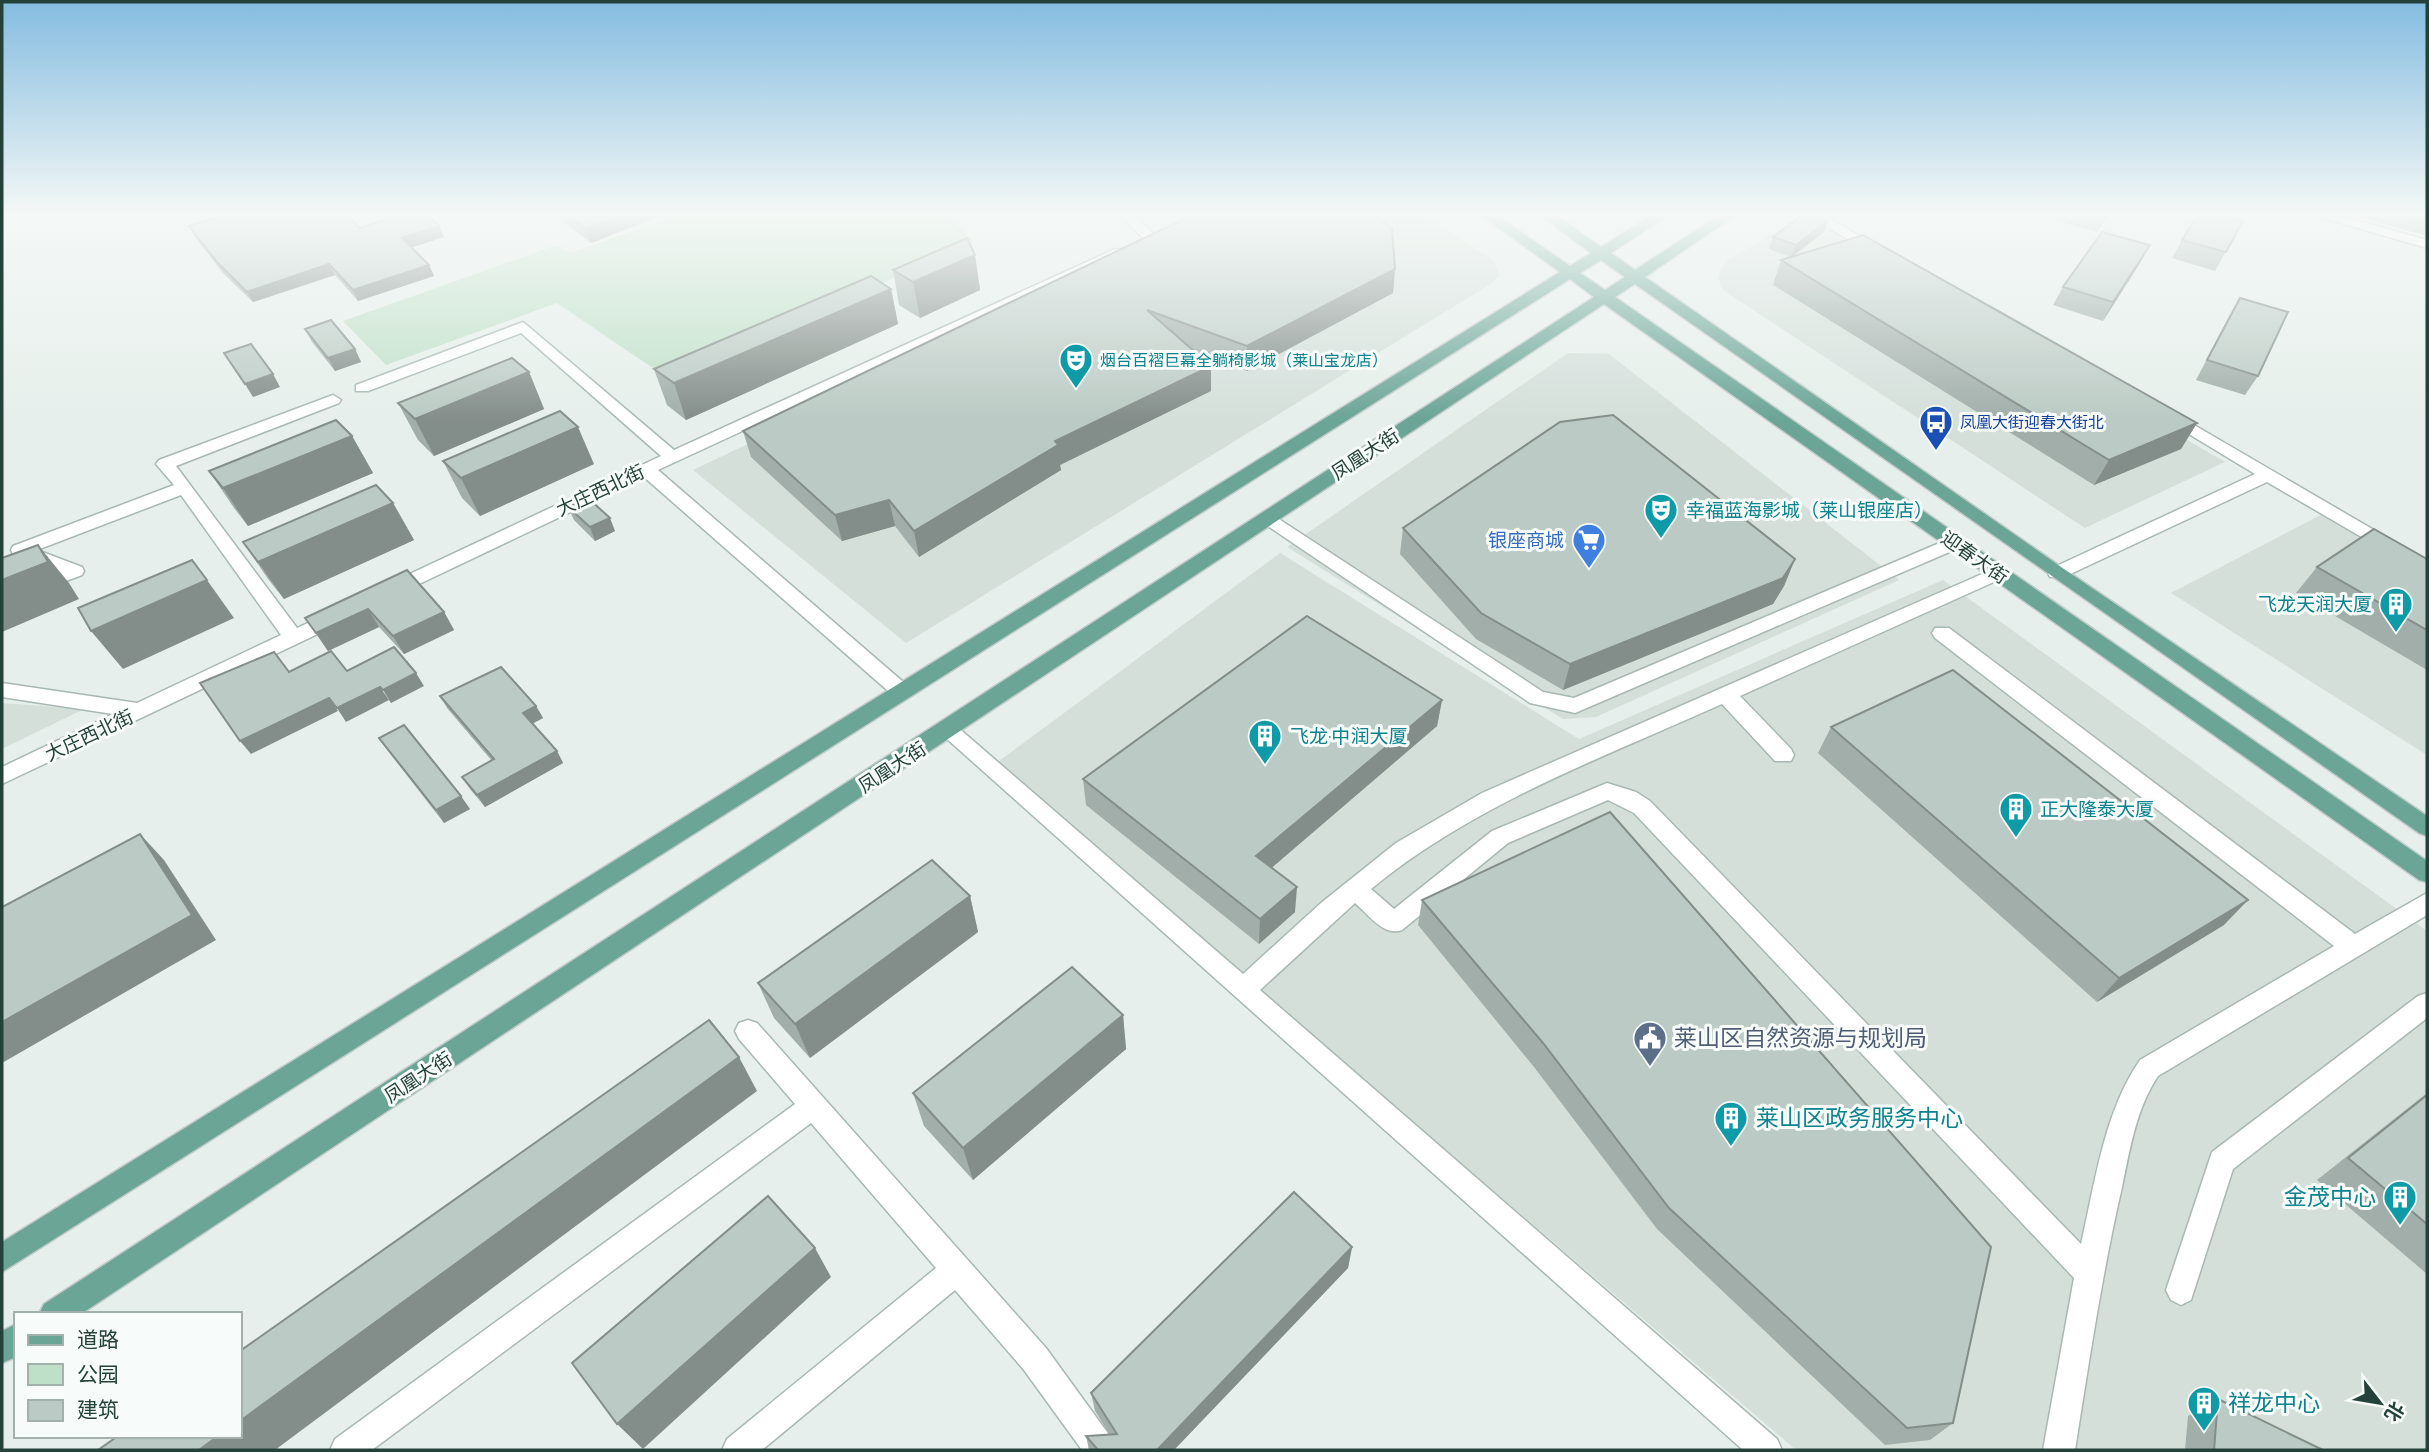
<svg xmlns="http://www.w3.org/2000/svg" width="2429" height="1452" viewBox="0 0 2429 1452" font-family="Raleway,'Noto Sans SC',sans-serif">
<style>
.built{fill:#d4dfda}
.green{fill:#bfe0c8}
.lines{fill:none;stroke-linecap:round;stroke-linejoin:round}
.minor-casing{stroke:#a8b8b2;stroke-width:3}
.major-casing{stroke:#c2cac8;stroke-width:3}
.minor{fill:#fff;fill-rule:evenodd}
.major{fill:#6aa596;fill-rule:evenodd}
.wall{fill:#a1aea9}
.shaded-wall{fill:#838d89}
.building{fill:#bbcac4;stroke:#838d89;stroke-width:2}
.labels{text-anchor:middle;stroke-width:6;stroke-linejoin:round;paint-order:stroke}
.far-culture-label{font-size:16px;fill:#0d838f;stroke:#f7fbf9;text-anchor:start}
.far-transit-label{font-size:16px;fill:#164399;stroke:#f7fbf9;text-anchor:start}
.street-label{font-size:19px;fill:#24423a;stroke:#f7fbf9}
.culture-label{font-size:19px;fill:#0d838f;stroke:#f7fbf9;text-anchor:start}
.shop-label{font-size:19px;fill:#366cbe;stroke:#f7fbf9;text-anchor:end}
.near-service-label{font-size:23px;fill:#4e5e75;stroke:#f7fbf9;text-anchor:start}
.near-culture-label{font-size:23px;fill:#0d838f;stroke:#f7fbf9;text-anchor:start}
</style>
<rect width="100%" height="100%" fill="#e6efeb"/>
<g class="built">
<path d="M1227 216H1425L1494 261 1500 275 1492 283 906 643 693 470Z"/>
<path d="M1803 216 2225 462 2085 528 1723 290 1718 277 1726 261Z"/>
<path d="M1568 353 1609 354 1899 580 1596 717 1563 719 1287 547Z"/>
<path d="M2336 507 2427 560V755L2171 593Z"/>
<path d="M1280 553 1579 739 1943 580 2427 931V1450H1796L995 764Z"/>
<path d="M2 703 84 709 2 749Z"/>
</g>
<path class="green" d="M675 216H948L974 242 669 379 557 303 386 365 343 321 557 245 570 253Z"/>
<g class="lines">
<defs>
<g id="minor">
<path d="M1120 216H1135L1157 237 1145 240Z"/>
<path d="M1809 216H1826L1884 251 1872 254Z"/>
<path d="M2316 216H2340L2427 240V248Z"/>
<path d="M1115 249 1120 250V256L658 470 909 687 912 692 909 697H895L644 477 396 595 389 597 379 591 382 587 661 456 521 333 368 391H356V385L523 322 674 450Z"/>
<path d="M333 395 341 400 339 403 176 466 297 628 338 609 345 611 348 616 345 621 2 784V767L113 714 2 697V683L137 703 281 635 181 495 37 550 82 567 84 571 82 575 2 605V592L57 571 13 554 11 550 13 546 174 485 156 464 159 460Z"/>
<path d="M2170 411 2427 561V575L2267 482 2064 577H2050L2048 573 2050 569 2255 474 2164 419V413Z"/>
<path d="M1268 512 1543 692 1574 698 1949 539 1955 537 1964 543 1961 547 1575 713 1530 703 1262 522 1259 518Z"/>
<path d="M1998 567 2007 573 2005 577 1740 696 1791 749 1794 755 1791 761H1775L1722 704C1602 758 1474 804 1371 889L1394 909 1492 831 1607 783 1636 792 1650 801 2081 1244C2095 1183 2104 1112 2140 1060L2334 946 1935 638 1932 633 1935 628H1949L2355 934 2427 893V915L2158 1076C2136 1109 2130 1149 2122 1187 2102 1274 2089 1362 2075 1450H2043L2074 1278 1634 813 1608 800 1508 843 1402 930C1384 937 1368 914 1355 903L1260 990 1777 1439 1782 1450H1743L937 730 941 725H955L1243 974 1321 903 1396 843 1482 793Z"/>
<path d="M2427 993V1018L2233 1169 2191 1300 2181 1305 2171 1300 2166 1290 2212 1152 2418 996Z"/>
<path d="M748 1020 757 1023 1046 1348 1112 1439 1117 1450H1082L1024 1370 955 1290 762 1450H722L727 1439 936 1268 811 1123 372 1450H330L335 1439 795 1104 739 1039 735 1031 739 1023Z"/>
</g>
<g id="major">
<path d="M1482 216H1498L1570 266 1591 253 1541 216H1557L1601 247 1650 216H1667L1611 253 1635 270 1718 216H1735L1645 277 2064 569 2427 816V836L2419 833 1635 284 1615 297 2427 861V882L2419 880 1604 304 81 1314H39L44 1304 1594 297 1570 279 2 1272V1242L1560 272ZM1601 260 1625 277 1605 290 1580 273Z"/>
<path d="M16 1324V1357L2 1363V1331Z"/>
</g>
</defs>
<use href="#minor" class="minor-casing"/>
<use href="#major" class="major-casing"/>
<use href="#minor" class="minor"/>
<use href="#major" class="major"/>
</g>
<g class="wall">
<path d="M555 216H660L591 243Z"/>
<path d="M1190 216 1395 269 1393 293 1247 371 1194 351 1211 366V391L1060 465 1061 470 919 557 895 526 842 541 751 457 743 431Z"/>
<path d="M2057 216H2108L2097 232 2055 220Z"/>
<path d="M2356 216H2427V236Z"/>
<path d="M1828 220 1824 232 1792 257 2197 423 2181 449 2094 485 1773 285 1781 260 1791 257 1769 249 1773 237Z"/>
<path d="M2243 221 2215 271 2172 258 2182 240Z"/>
<path d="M189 226 360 228 439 226 444 237 411 247 429 265 434 276 358 301 335 275 253 302 223 273 195 237Z"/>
<path d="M2150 245 2140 263 2103 321 2053 305 2063 287Z"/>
<path d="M975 255 980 290 920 318 899 305 893 270Z"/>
<path d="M891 289 898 324 686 420 667 405 654 369Z"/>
<path d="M2240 298 2258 376 2245 395 2196 380 2229 317Z"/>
<path d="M305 329 355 349 361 362 335 371 312 342Z"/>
<path d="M529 372 544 409 434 456 418 440 398 403Z"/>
<path d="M352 436 373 473 248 526 234 508 209 471Z"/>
<path d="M443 461 594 464 480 516 462 498Z"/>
<path d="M393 503 414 540 284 599 268 579 243 542Z"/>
<path d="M568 507 615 531 595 541 574 520Z"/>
<path d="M1403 528 1795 559 1784 586 1773 604 1563 690 1476 639 1400 554Z"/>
<path d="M2427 559V670L2296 593 2317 567Z"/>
<path d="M407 570 444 612 454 630 404 654 379 627 328 651 305 618Z"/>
<path d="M440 696 536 706 543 718 533 723 557 751 563 763 485 807 470 789 462 777 492 761 447 708Z"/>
<path d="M1442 700 1437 726 1271 868 1295 912 1259 944 1086 805 1083 779Z"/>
<path d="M1831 727 2224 925 2097 1002 1818 753Z"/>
<path d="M379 738 470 809 444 823 388 751Z"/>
<path d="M970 896 978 932 810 1058 774 1018 758 983Z"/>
<path d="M1422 900 1953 1423 1930 1440 1885 1445 1657 1229 1534 1067 1418 925Z"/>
<path d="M1123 1015 1126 1049 973 1180 924 1126 913 1093Z"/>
<path d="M2427 1093V1274L2317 1180Z"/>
<path d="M1352 1247 1348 1268 1174 1450H1089L1086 1436 1110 1435 1095 1411 1091 1393Z"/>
<path d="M2218 1399 2323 1450H2185L2188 1416Z"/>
</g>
<g class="shaded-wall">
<path d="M620 216H660L591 243 586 229Z"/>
<path d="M2105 216H2108L2097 232Z"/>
<path d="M1828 220 1824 232 1791 257 1796 245Z"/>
<path d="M439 226 444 237 407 249 402 238Z"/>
<path d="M2150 245 2140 263 2103 321 2113 302Z"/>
<path d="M975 255 980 290 920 318 913 282Z"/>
<path d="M329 264 335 275 253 302 247 292Z"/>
<path d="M429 265 434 276 358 301 353 290Z"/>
<path d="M1395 269 1393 293 1247 371V346Z"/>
<path d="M891 289 898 324 686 420 674 383Z"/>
<path d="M355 349 361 362 335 371 328 358Z"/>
<path d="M1211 366V391L1060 465 1061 470 919 557 914 531 1055 441Z"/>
<path d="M529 372 544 409 434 456 415 419Z"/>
<path d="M273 374 280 387 253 397 245 384Z"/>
<path d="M2197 423 2181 449 2094 485 2109 460Z"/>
<path d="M578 427 594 464 480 516 461 478Z"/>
<path d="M352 436 373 473 248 526 223 488Z"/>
<path d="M889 500 895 526 842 541 835 515Z"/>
<path d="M393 503 414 540 284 599 258 562Z"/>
<path d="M610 518 615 531 595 541 590 527Z"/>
<path d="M38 545 69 583 79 599 2 632V580Z"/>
<path d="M1795 559 1784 586 1773 604 1563 690 1570 664Z"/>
<path d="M207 580 234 618 123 669 91 631Z"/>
<path d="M368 609 379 627 328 651 316 633Z"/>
<path d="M444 612 454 630 404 654 393 636Z"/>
<path d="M416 673 424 686 391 703 383 690Z"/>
<path d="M380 687 389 700 346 722 337 708Z"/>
<path d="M329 698 338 711 251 754 240 741Z"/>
<path d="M1442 700 1437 726 1255 882 1256 856Z"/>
<path d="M536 706 543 718 530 725 523 713Z"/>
<path d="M557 751 563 763 485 807 477 795Z"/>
<path d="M461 796 470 809 444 823 436 810Z"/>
<path d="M140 834 164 860 216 940 2 1063V1022Z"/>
<path d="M1297 887 1295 912 1259 944 1260 919Z"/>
<path d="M970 896 978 932 810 1058 795 1024Z"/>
<path d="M2248 900 2224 925 2097 1002 2119 978Z"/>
<path d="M1123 1015 1126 1049 973 1180 963 1148Z"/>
<path d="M739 1057 757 1091 275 1450H199L218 1436H240V1421Z"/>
<path d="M1352 1247 1348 1268 1174 1450H1157Z"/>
<path d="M815 1248 831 1277 643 1449 617 1424Z"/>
</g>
<g class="building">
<path d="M221 216H348L360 228 396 216H429L439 226 402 238 429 265 353 290 329 264 247 292 217 262 189 226Z"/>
<path d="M568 216H620L586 229Z"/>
<path d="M1190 216H1377L1392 229 1395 269 1247 346 1147 310 1211 366 1055 441 1058 445 914 531 889 500 835 515 743 431Z"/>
<path d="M1801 216H1818L1828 220 1796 245 1773 237Z"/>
<path d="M2197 216H2225L2243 221 2226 252 2182 240Z"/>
<path d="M2406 216H2427V222Z"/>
<path d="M2102 232 2150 245 2113 302 2063 287Z"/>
<path d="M1863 235 2197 423 2109 460 1781 260Z"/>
<path d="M967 238 975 255 913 282 893 270Z"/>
<path d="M871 276 891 289 674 383 654 369Z"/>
<path d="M2240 298 2288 312 2258 376 2207 360Z"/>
<path d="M331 320 355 349 328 358 305 329Z"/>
<path d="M251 344 273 374 245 384 224 353Z"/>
<path d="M512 358 529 372 415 419 398 403Z"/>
<path d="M560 411 578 427 461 478 443 461Z"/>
<path d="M1613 415 1795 559 1783 578 1570 664 1481 613 1403 528 1560 422Z"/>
<path d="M336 420 352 436 223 488 209 471Z"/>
<path d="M376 485 393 503 258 562 243 542Z"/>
<path d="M588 498 610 518 590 527 568 507Z"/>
<path d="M2374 529 2427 559V630L2317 567Z"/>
<path d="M38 545 48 562 2 580V558Z"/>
<path d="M192 560 207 580 91 631 78 608Z"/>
<path d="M407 570 444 612 393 636 368 609 316 633 305 618Z"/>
<path d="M1307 616 1442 700 1256 856 1297 887 1260 919 1083 779Z"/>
<path d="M394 647 416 673 383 690 380 687 337 708 329 698 240 741 200 683 274 652 289 672 331 651 347 671Z"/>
<path d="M501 667 536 706 523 713 557 751 477 795 462 777 494 759 440 696Z"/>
<path d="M1953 670 2248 900 2119 978 1831 727Z"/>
<path d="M404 725 461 796 436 810 379 738Z"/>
<path d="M1610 812 1991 1247 1953 1423 1907 1428 1669 1208 1543 1043 1422 900Z"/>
<path d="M140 834 192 915 2 1022V907Z"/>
<path d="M932 860 970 896 795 1024 758 983Z"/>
<path d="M1072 967 1123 1015 963 1148 913 1093Z"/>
<path d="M709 1020 739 1057 240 1421V1351Z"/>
<path d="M2427 1095V1224L2348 1158Z"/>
<path d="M1294 1192 1352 1247 1157 1450H1098L1086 1436 1117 1434 1091 1393Z"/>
<path d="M768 1196 815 1248 617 1424 572 1363Z"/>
<path d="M2218 1399 2323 1450H2214Z"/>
<path d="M118 1436H218L199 1450H98Z"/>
</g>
<linearGradient id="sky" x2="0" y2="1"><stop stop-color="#84bce0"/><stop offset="0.51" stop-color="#f4f8f6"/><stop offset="1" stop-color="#f4f8f6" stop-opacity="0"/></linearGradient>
<rect width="2429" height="420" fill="url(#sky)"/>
<defs>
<symbol id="theatre-pin" viewBox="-11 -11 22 30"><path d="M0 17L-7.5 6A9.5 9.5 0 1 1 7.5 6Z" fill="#0f9aa8" stroke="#f7fbf9"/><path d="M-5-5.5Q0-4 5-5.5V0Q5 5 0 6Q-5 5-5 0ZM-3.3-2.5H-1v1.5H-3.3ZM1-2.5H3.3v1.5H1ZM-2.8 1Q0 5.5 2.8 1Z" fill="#fff"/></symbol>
<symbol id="bus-pin" viewBox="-11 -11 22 30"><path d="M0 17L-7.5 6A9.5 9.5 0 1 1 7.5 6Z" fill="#1a4fb4" stroke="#f7fbf9"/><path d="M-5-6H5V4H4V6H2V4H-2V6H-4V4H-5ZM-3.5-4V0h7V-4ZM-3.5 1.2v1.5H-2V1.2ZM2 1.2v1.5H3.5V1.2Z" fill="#fff"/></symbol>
<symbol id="supermarket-pin" viewBox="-11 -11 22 30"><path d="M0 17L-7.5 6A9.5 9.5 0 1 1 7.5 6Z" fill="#3f7fe0" stroke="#f7fbf9"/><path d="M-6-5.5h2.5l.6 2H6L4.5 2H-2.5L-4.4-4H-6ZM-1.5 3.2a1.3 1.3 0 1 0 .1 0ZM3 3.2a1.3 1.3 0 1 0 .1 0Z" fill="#fff"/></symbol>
<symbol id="building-pin" viewBox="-11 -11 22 30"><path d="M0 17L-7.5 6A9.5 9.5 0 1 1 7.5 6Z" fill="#0f9aa8" stroke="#f7fbf9"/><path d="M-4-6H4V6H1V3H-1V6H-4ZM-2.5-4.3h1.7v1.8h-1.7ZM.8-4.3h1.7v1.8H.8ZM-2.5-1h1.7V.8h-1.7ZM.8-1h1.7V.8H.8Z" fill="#fff"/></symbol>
<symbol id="civic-pin" viewBox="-11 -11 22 30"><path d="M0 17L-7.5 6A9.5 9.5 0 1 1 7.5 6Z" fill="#5c6f8a" stroke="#f7fbf9"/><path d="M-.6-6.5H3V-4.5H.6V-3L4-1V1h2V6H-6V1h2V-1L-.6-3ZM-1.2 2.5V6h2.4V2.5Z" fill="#fff"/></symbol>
</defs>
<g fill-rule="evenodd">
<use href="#theatre-pin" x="1057" y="341" width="38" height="52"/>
<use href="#bus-pin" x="1917" y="403" width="38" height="52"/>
<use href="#theatre-pin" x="1642" y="491" width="38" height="52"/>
<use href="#supermarket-pin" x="1570" y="521" width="38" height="52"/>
<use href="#building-pin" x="2377" y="585" width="38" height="52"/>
<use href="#building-pin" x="1246" y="717" width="38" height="52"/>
<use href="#building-pin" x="1997" y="790" width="38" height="52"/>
<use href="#civic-pin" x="1631" y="1019" width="38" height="52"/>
<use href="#building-pin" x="1712" y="1099" width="38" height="52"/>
<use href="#building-pin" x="2381" y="1178" width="38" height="52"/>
<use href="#building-pin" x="2185" y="1384" width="38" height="52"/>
</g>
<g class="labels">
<g class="far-culture-label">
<text x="1100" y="366">烟台百褶巨幕全躺椅影城（莱山宝龙店）</text>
</g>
<g class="far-transit-label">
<text x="1960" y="428">凤凰大街迎春大街北</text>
</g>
<g class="street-label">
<text transform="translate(1365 454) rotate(-33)" y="7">凤凰大街</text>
<text transform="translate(600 490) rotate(-25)" y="7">大庄西北街</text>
<text transform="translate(1975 557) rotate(35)" y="7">迎春大街</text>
<text transform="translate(89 735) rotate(-25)" y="7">大庄西北街</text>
<text transform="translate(892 767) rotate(-33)" y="7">凤凰大街</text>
<text transform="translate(418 1077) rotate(-33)" y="7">凤凰大街</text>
</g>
<g class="culture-label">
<text x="1686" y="517">幸福蓝海影城（莱山银座店）</text>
<text x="2372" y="611" text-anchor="end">飞龙天润大厦</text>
<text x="1290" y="743">飞龙·中润大厦</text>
<text x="2040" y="816">正大隆泰大厦</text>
</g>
<g class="shop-label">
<text x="1564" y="547">银座商城</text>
</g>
<g class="near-service-label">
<text x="1674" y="1046">莱山区自然资源与规划局</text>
</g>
<g class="near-culture-label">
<text x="1756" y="1126">莱山区政务服务中心</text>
<text x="2376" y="1205" text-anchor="end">金茂中心</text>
<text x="2228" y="1411">祥龙中心</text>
</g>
</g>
<rect width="2429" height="1452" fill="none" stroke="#24423a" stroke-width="7"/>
<rect x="14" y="1312" width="228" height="126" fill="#f7fbf9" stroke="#a3b1ad" stroke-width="2"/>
<rect x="28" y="1335" width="35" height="10" fill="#6aa596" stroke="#a3b1ad" stroke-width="2"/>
<text x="77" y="1347" font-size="21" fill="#24423a">道路</text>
<rect x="28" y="1364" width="35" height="21" fill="#bfe0c8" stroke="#a3b1ad" stroke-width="2"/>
<text x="77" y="1382" font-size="21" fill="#24423a">公园</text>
<rect x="28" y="1400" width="35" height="21" fill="#bbcac4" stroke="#a3b1ad" stroke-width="2"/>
<text x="77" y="1417" font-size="21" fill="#24423a">建筑</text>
<g transform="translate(2380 1403) rotate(121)" stroke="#f7fbf9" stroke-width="5" paint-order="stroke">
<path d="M0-5L12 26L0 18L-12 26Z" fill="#24423a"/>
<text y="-10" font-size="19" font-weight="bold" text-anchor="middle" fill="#24423a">北</text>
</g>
</svg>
